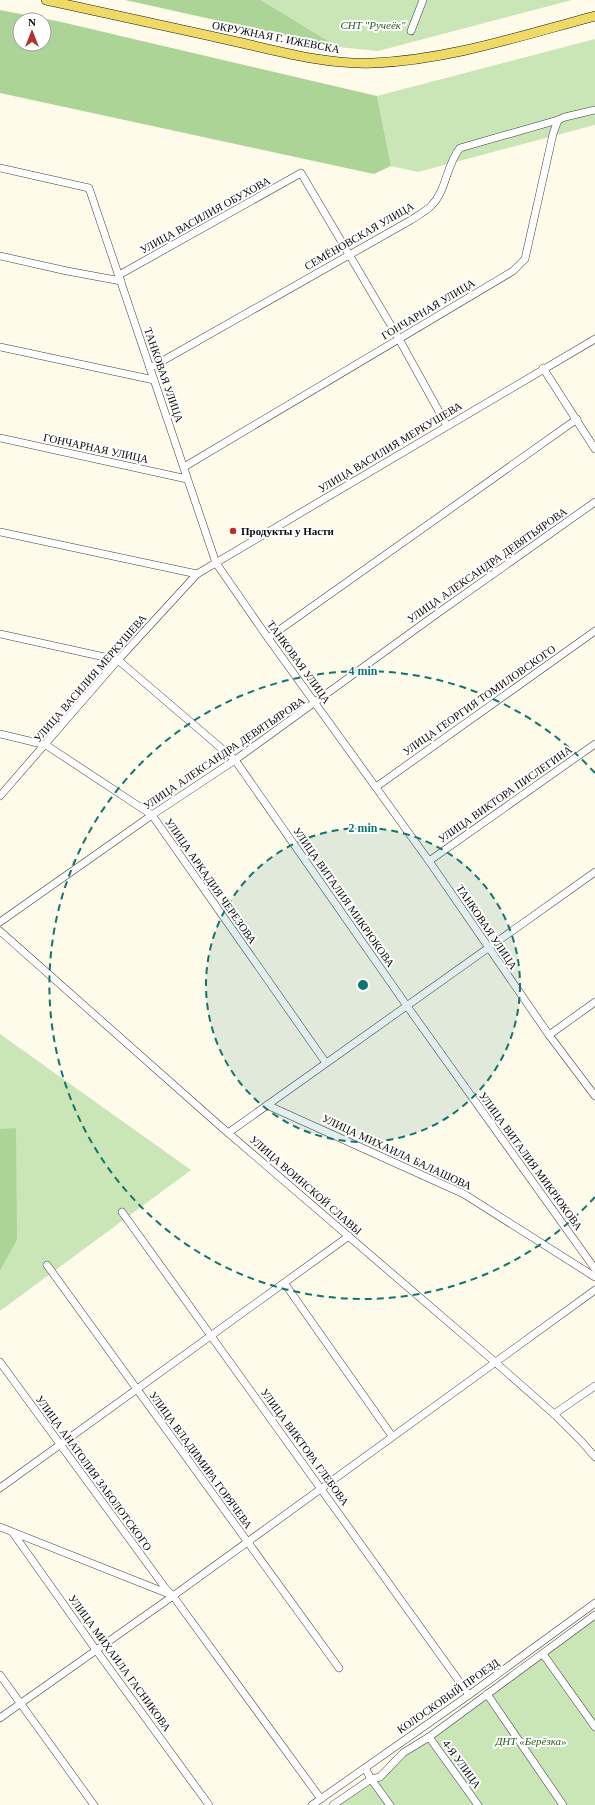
<svg xmlns="http://www.w3.org/2000/svg" width="595" height="1805" viewBox="0 0 595 1805" font-family="'Times New Roman',serif">
<style>
.green{fill:#cae5b6}
.forest{fill:#add497;fill-rule:evenodd}
.lines{fill:none;stroke-linecap:round;stroke-linejoin:round}
.minor-casing{stroke:#3e3e3e;stroke-width:8}
.major-casing{stroke:#1c1c1c;stroke-width:10}
.minor{stroke:#fff;stroke-width:7}
.major{stroke:#efda68;stroke-width:9}
.ring{fill:none;stroke:#0f766e;stroke-width:2;stroke-dasharray:7 5}
.poi-dot{fill:#b0332d;stroke:#fff;stroke-width:1.5}
.labels{text-anchor:middle;stroke-width:4;stroke-linejoin:round;paint-order:stroke}
.park-label{font-size:11px;font-style:italic;fill:#275d20;stroke:#fff}
.street-label{font-size:11px;fill:#0b0b0b;stroke:#fff}
.poi-label{font-size:11px;font-weight:bold;fill:#0b0b0b;stroke:#fff;text-anchor:start}
.centre{fill:#0f766e;stroke:#fff;stroke-width:2}
.ring-label{font-size:12px;text-anchor:middle;font-weight:bold;fill:#0f766e;stroke:#fff;stroke-width:4;stroke-linejoin:round;paint-order:stroke}
</style>
<rect width="100%" height="100%" fill="#fefbea"/>
<g class="green">
<path d="M261 0H572L378 51 338 47Z"/>
<path d="M595 39V125L418 172 391 166 377 96Z"/>
<path d="M0 1034 191 1170 0 1311V1271L17 1240 0 1223Z"/>
<path d="M595 1614V1805H336Z"/>
</g>
<g class="forest">
<path d="M125 0H261L338 47Z"/>
<path d="M0 10 57 21 377 96 391 166 374 174 0 93ZM20 20H44V44H20Z"/>
<path d="M16 1128 17 1240 0 1271V1129Z"/>
</g>
<g class="lines">
<defs>
<g id="minor">
<path d="M411 31 423 0"/>
<path d="M0 168 89 188 216 563 268 638 429 861 549 1035 595 1096"/>
<path d="M0 256 67 271 121 281"/>
<path d="M119 275 301 173 399 339 447 426"/>
<path d="M0 347 154 380"/>
<path d="M150 368 411 220C417 216 426 211 431 206 447 190 446 165 460 148L558 120"/>
<path d="M543 368 595 449"/>
<path d="M0 438 187 479"/>
<path d="M184 467 513 271 525 259 553 134 558 120 565 117 595 110"/>
<path d="M0 532 197 574 595 339"/>
<path d="M0 634 118 660 235 760 407 1006 595 1269"/>
<path d="M268 638 577 419"/>
<path d="M0 734 46 745 152 815 326 1063"/>
<path d="M376 787 595 631"/>
<path d="M0 796 118 660 197 574"/>
<path d="M429 861 595 744"/>
<path d="M0 922 152 815 235 760 438 613 595 502"/>
<path d="M0 931 219 1125 495 1362 554 1414 582 1442 595 1457"/>
<path d="M549 1035 595 1002"/>
<path d="M267 1105 464 1194 595 1277"/>
<path d="M228 1133 595 872"/>
<path d="M122 1212 469 1695"/>
<path d="M47 1265 339 1668"/>
<path d="M285 1284 392 1436"/>
<path d="M0 1362 166 1589 173 1596 321 1799"/>
<path d="M554 1414 595 1386"/>
<path d="M0 1488 349 1236"/>
<path d="M0 1527 169 1594"/>
<path d="M13 1533 96 1650 209 1805"/>
<path d="M543 1654 595 1727"/>
<path d="M0 1675 94 1805"/>
<path d="M487 1694 563 1805"/>
<path d="M0 1718 173 1596 595 1290"/>
<path d="M429 1737 478 1805"/>
<path d="M365 1768 371 1779 390 1805"/>
<path d="M312 1805 469 1695 595 1603"/>
<path d="M333 1805 371 1779 380 1777 403 1753 429 1737 595 1615"/>
</g>
<path id="major" d="M46 0C109 14 171 27 233 41 279 51 326 65 373 63 449 60 523 35 595 16"/>
</defs>
<use href="#minor" class="minor-casing"/>
<use href="#major" class="major-casing"/>
<use href="#minor" class="minor"/>
<use href="#major" class="major"/>
</g>
<circle cx="363" cy="985" r="157" fill="#0f766e" fill-opacity=".12"/>
<g class="ring">
<circle cx="363" cy="985" r="157"/>
<path d="M595 1197A314 314 0 1 1 595 773"/>
</g>
<circle class="poi-dot" cx="233" cy="531" r="4"/>
<g class="labels">
<g class="park-label">
<text x="373" y="29">СНТ "Ручеёк"</text>
<text x="531" y="1745">ДНТ «Берёзка»</text>
</g>
<g class="street-label">
<text transform="translate(276 37) rotate(11)" y="4">ОКРУЖНАЯ Г. ИЖЕВСКА</text>
<text transform="translate(205 215) rotate(-29)" y="4">УЛИЦА ВАСИЛИЯ ОБУХОВА</text>
<text transform="translate(359 236) rotate(-30)" y="4">СЕМЁНОВСКАЯ УЛИЦА</text>
<text transform="translate(428 309) rotate(-31)" y="4">ГОНЧАРНАЯ УЛИЦА</text>
<text transform="translate(164 375) rotate(71)" y="4">ТАНКОВАЯ УЛИЦА</text>
<text transform="translate(390 447) rotate(-31)" y="4">УЛИЦА ВАСИЛИЯ МЕРКУШЕВА</text>
<text transform="translate(96 448) rotate(12)" y="4">ГОНЧАРНАЯ УЛИЦА</text>
<text transform="translate(487 565) rotate(-35)" y="4">УЛИЦА АЛЕКСАНДРА ДЕВЯТЬЯРОВА</text>
<text transform="translate(299 662) rotate(54)" y="4">ТАНКОВАЯ УЛИЦА</text>
<text transform="translate(90 678) rotate(-49)" y="4">УЛИЦА ВАСИЛИЯ МЕРКУШЕВА</text>
<text transform="translate(479 700) rotate(-35)" y="4">УЛИЦА ГЕОРГИЯ ТОМИЛОВСКОГО</text>
<text transform="translate(224 753) rotate(-34)" y="4">УЛИЦА АЛЕКСАНДРА ДЕВЯТЬЯРОВА</text>
<text transform="translate(505 794) rotate(-35)" y="4">УЛИЦА ВИКТОРА ПИСЛЕГИНА</text>
<text transform="translate(211 881) rotate(55)" y="4">УЛИЦА АРКАДИЯ ЧЕРЕЗОВА</text>
<text transform="translate(344 897) rotate(55)" y="4">УЛИЦА ВИТАЛИЯ МИКРЮКОВА</text>
<text transform="translate(487 927) rotate(56)" y="4">ТАНКОВАЯ УЛИЦА</text>
<text transform="translate(397 1152) rotate(25)" y="4">УЛИЦА МИХАИЛА БАЛАШОВА</text>
<text transform="translate(531 1161) rotate(54)" y="4">УЛИЦА ВИТАЛИЯ МИКРЮКОВА</text>
<text transform="translate(306 1185) rotate(41)" y="4">УЛИЦА ВОИНСКОЙ СЛАВЫ</text>
<text transform="translate(305 1447) rotate(54)" y="4">УЛИЦА ВИКТОРА ГЛЕБОВА</text>
<text transform="translate(201 1460) rotate(54)" y="4">УЛИЦА ВЛАДИМИРА ГОРЯЧЕВА</text>
<text transform="translate(94 1473) rotate(54)" y="4">УЛИЦА АНАТОЛИЯ ЗАБОЛОТСКОГО</text>
<text transform="translate(120 1663) rotate(54)" y="4">УЛИЦА МИХАИЛА ГАСНИКОВА</text>
<text transform="translate(448 1696) rotate(-35)" y="4">КОЛОСКОВЫЙ ПРОЕЗД</text>
<text transform="translate(462 1764) rotate(54)" y="4">4-Я УЛИЦА</text>
</g>
<g class="poi-label">
<text x="241" y="535">Продукты у Насти</text>
</g>
</g>
<circle cx="363" cy="985" r="6" class="centre"/>
<g class="ring-label">
<text x="363" y="675">4 min</text>
<text x="363" y="832">2 min</text>
</g>
<g transform="translate(32 32)"><circle r="19" fill="#ffffff" stroke="#9d9d9d"/>
<path d="M0-3L7 15L0 10L-7 15Z" fill="#b0332d"/>
<text y="-6" font-size="11" font-weight="bold" text-anchor="middle" fill="#0b0b0b">N</text>
</g>
</svg>
